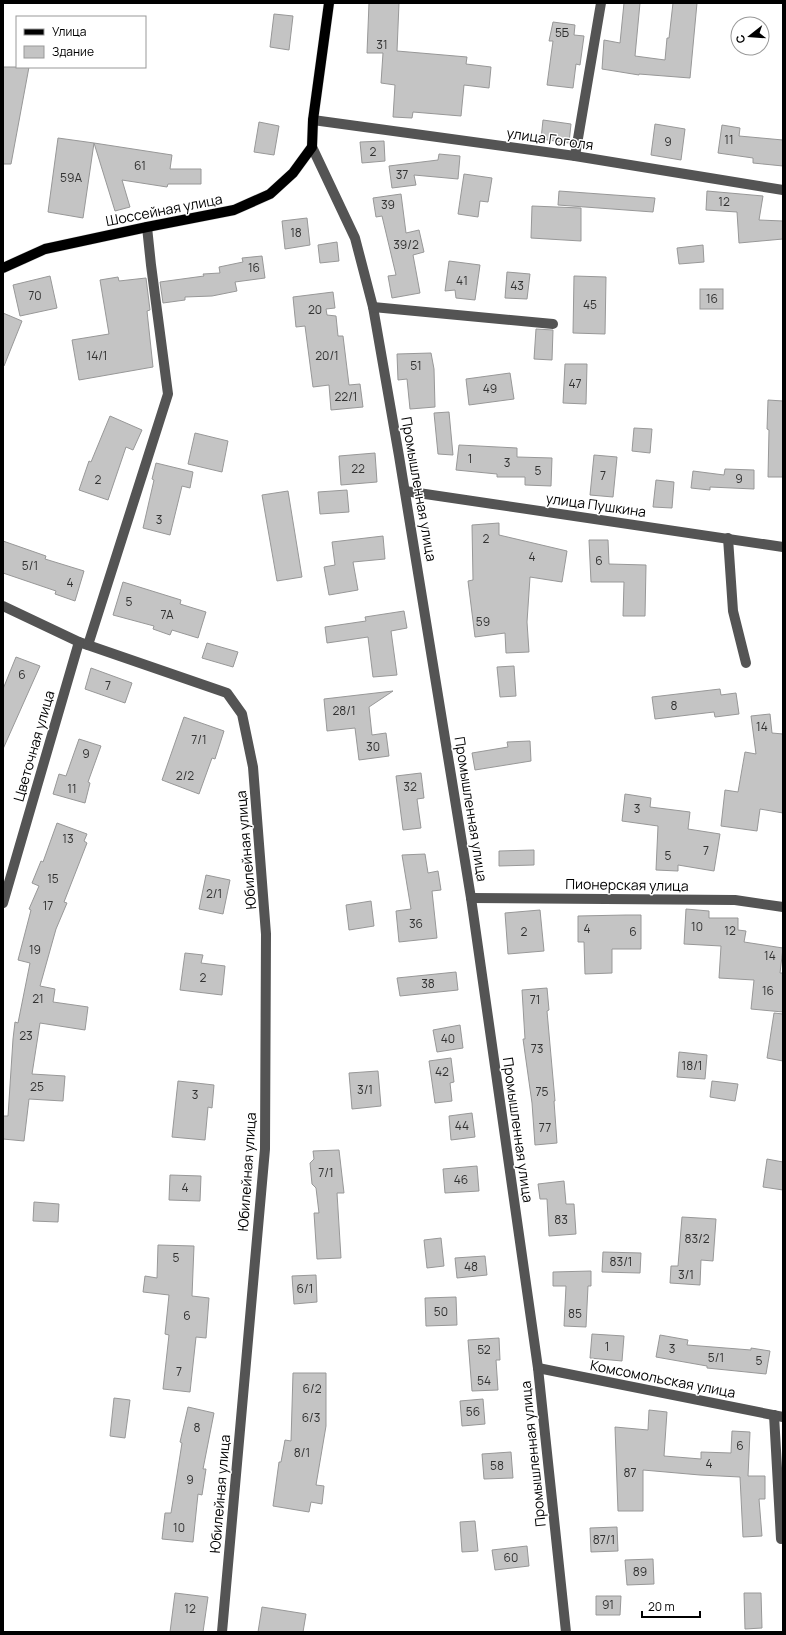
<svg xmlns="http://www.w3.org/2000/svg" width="786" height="1635" viewBox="0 0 786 1635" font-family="Manrope,sans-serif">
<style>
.building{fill:#c4c4c4;stroke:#989898}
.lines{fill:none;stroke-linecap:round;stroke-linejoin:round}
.major-casing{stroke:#dbdbdb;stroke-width:11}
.minor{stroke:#545454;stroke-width:10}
.major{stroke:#000;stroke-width:10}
.labels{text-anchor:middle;stroke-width:3;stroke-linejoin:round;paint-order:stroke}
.number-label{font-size:12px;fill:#313131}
.street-label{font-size:14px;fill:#000;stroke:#fff}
</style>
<rect width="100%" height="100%" fill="#fff"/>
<g class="building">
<path d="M369 3H399L397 51 467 57 466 64 491 67 489 88 464 85 461 116 413 112 412 118 393 117 395 85 381 83 383 53H367Z"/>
<path d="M624 3H640L635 56 665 60 667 38H669L673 3H697L690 78 639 74V75L602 69 604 40 620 43Z"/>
<path d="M274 14 293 16 289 50 270 47Z"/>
<path d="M553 22 575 25 574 35 584 36 580 65 576 64 573 88 547 85 553 41H549Z"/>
<path d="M3 67H29L11 164H3Z"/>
<path d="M543 120 571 124 569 143 541 139Z"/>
<path d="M259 122 279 126 274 155 254 152Z"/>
<path d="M655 124 685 129 681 160 651 155Z"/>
<path d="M722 125 740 128 739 136 783 140V166L753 163V158L718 153Z"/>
<path d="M58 138 94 143 83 218 48 212Z"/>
<path d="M384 141 385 161 362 163 360 142Z"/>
<path d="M94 143 172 155 170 169H201V184H168L167 187 122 180 130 207 115 211Z"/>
<path d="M439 154 460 156 458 179 414 175 416 185 392 188 389 166 438 160Z"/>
<path d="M464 174 492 178 488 202 480 201 478 217 458 214Z"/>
<path d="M559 191 655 198 653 212 558 205Z"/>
<path d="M707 191 763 196 759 220 783 221V239L739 243 737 212 706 210Z"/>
<path d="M401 194 406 233 419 230 424 252 413 255 420 293 392 298 388 276 396 275 382 216 376 217 373 198Z"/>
<path d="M532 206 581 208V241L531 238Z"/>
<path d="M307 218 310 245 285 249 282 221Z"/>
<path d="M337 242 339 261 320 263 318 245Z"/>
<path d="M703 245 704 262 679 264 677 248Z"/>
<path d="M262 256 265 278 235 282 237 291 212 296 185 297V300L163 303 160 282 204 276 203 274 220 273 219 267 243 262 242 258Z"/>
<path d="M449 261 480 265 475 300 456 298 455 290 445 291Z"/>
<path d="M507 272 530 274 527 299 505 298Z"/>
<path d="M50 276 57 308 20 316 13 285Z"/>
<path d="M574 276 606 277 605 334 573 333Z"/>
<path d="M118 277 119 281 146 278 150 310 147 311 153 367 79 380 72 340 109 334 100 280Z"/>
<rect x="700" y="289" width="23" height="20"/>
<path d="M333 292 335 308 326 309 327 315 336 316 338 336H343L349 385 360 384 363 407 331 410 329 385 313 387 305 326 296 327 293 297Z"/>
<path d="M3 313 22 321 4 366H3Z"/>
<path d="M536 329 553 330 552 360 534 359Z"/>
<path d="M431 353 434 369 435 407 410 409 407 379 398 380 397 354Z"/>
<path d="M565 364H587L586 404 563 403Z"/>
<path d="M510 373 514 399 469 405 466 379Z"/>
<path d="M768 400 783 401V477H768L769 430 767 429Z"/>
<path d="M449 412 453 455 438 454 434 413Z"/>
<path d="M110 416 142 430 133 450 126 447 108 500 79 490 89 461 91 462Z"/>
<path d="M634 428 652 429 650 453 632 451Z"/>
<path d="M195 433 228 441 222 472 188 464Z"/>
<path d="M459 445 517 448V457L552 458 551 486 525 485V477H497V474L456 470Z"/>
<path d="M375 453 377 482 341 485 339 456Z"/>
<path d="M594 455 617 457 613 497 590 495Z"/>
<path d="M156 463 193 472 190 488 182 486 170 535 143 528 154 480 152 479Z"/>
<path d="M725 469 754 470V489L710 487V490L691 488 693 471 724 475Z"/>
<path d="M656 480 674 482 672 508 653 507Z"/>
<path d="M347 490 349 512 320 514 318 492Z"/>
<path d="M288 491 302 577 277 581 262 495Z"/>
<path d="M499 523V535L567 551 562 582 530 577 527 622 529 652 506 653 505 633 475 637 468 581 473 580 472 525Z"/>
<path d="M383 536 385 559 353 562 358 590 329 595 324 567 335 565 332 542Z"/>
<path d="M589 540H608L609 564 646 565 645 616H623L624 582H591Z"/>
<path d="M3 541 46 556 45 559 84 571 75 601 55 594 56 591 3 573Z"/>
<path d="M123 582 181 600 180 604 206 612 198 638 172 630 170 635 153 629 154 626 113 615Z"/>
<path d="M404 611 407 628 391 631 397 675 373 677 368 637 327 643 325 627 366 621 365 617Z"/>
<path d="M207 643 238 652 233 667 202 658Z"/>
<path d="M16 657 40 666 3 749V689Z"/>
<path d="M514 666 516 696 500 697 497 667Z"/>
<path d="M91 668 132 683 125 703 85 689Z"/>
<path d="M720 689 721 695 736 693 739 714 715 717 714 712 655 719 652 697Z"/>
<path d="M393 691 369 707 372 735 386 733 389 756 359 760 355 728 327 731 324 699Z"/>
<path d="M770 714 772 733 783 734V813L760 809 757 831 721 826 725 790 738 792 745 752 756 754 751 716Z"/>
<path d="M184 717 224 731 215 759 212 758 199 794 162 780Z"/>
<path d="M79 739 101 746 88 782 90 783 85 803 53 794 59 774 66 776Z"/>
<path d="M530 741 531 761 475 770 472 753 508 747 507 742Z"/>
<path d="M421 773 424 798 417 799 421 828 403 830 396 776Z"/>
<path d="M625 794 651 798 650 807 690 812 688 829 720 834 714 871 678 865V871L656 870 658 826 622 821Z"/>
<path d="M57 823 87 834 84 841 87 843 64 902 67 903 56 929 40 986 55 989 53 1002 88 1007 85 1030 40 1023 32 1074 65 1076 63 1101 29 1099 24 1141 3 1139V1116H8L13 1039 15 1022 18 1023 30 963 18 960 31 910 29 909 39 886 32 883 41 861 43 862Z"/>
<path d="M534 850V865L499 866V851Z"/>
<path d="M425 854 428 873 438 871 441 890 432 891 437 938 399 942 396 911 411 909 402 855Z"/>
<path d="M206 875 230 880 223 914 199 909Z"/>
<path d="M371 901 374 926 349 930 346 905Z"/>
<path d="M686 909 709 911V918H738V930L746 931 744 942 783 948 780 973H783V1012L751 1009 754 980 719 978 721 946 684 944Z"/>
<path d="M540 910 544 951 508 954 505 913Z"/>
<path d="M626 915H641V949H612V973L585 974 584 942H578V916Z"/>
<path d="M185 953 203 955 201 963 225 966 222 995 180 990Z"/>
<path d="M456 972 458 990 400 996 397 978Z"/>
<path d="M547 988 549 1010 547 1011 555 1101H554L557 1143 535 1145 532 1103 523 1039H525L522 990Z"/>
<path d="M774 1013 783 1014V1061L767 1058Z"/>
<path d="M460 1025 463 1048 437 1052 433 1030Z"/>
<path d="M679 1052 707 1055 705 1079 677 1077Z"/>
<path d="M451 1058 454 1082 450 1083 452 1101 435 1103 429 1061Z"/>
<path d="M378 1071 381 1106 352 1109 349 1073Z"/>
<path d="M178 1081 214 1085 212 1108 208 1107 205 1140 172 1137Z"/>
<path d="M712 1081 738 1084 735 1101 710 1097Z"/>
<path d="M472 1113 475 1137 451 1140 449 1116Z"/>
<path d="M339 1150 344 1193H337L341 1258 317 1259 314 1213H319L316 1188 312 1184 310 1163 314 1159 313 1151Z"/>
<path d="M767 1159 783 1162V1190L763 1187Z"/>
<path d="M477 1166 479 1191 445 1193 443 1169Z"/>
<path d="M170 1175 201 1176 200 1201 169 1200Z"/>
<path d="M564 1181 566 1204H574L576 1234 549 1236 547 1199H540L538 1184Z"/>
<path d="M34 1202 59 1204 58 1222 33 1221Z"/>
<path d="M682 1217 716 1219 713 1261 701 1260 700 1285 670 1283 671 1266H678Z"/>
<path d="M441 1238 444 1266 427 1268 424 1240Z"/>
<path d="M158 1245 194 1246 192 1296 209 1298 206 1338 196 1337 190 1392 163 1389 169 1335 165 1334 169 1295 143 1292 145 1276 157 1278Z"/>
<path d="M603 1252 641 1253 640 1273 602 1272Z"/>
<path d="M485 1256 487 1275 457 1278 455 1258Z"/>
<path d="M591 1271V1286H588L586 1327 564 1326 566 1286H553V1272Z"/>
<path d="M316 1275 317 1302 294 1304 292 1276Z"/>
<path d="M456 1297 457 1325 426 1326 425 1298Z"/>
<path d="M592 1334 624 1336 622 1361 590 1358Z"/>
<path d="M660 1335 688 1340 687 1345 751 1350V1348L770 1351 766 1374 707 1368V1366L656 1357Z"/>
<path d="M499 1338 500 1360H496L498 1390 472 1391 468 1340Z"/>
<path d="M293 1373H326V1426L316 1485 324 1486 322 1504 311 1502 309 1512 273 1506 279 1462H281L285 1440 291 1441Z"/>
<path d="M114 1398 130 1400 125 1438 110 1436Z"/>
<path d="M483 1399 485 1424 462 1426 460 1401Z"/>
<path d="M188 1407 214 1413 203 1469H206L202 1495 198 1494 193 1542 162 1539 165 1513H171L182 1443 180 1442Z"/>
<path d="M649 1410 667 1412 664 1456 701 1459V1452L731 1453 732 1431 750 1432 748 1476H765V1499H759L762 1536 743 1537 740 1477 700 1475 643 1470V1511H618L615 1427 648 1430Z"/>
<path d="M511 1452 513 1478 484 1479 482 1454Z"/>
<path d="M475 1521 478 1551 462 1552 460 1522Z"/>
<path d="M617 1527 618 1551 591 1552 590 1528Z"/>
<path d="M527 1546 529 1566 495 1570 492 1550Z"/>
<path d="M653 1559 654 1584 627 1585 625 1560Z"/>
<path d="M175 1593 208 1597 203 1632H170Z"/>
<path d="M744 1593H761L762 1628 745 1629Z"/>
<path d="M596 1596H621L620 1615H596Z"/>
<path d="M262 1607 306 1614 303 1632H258Z"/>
</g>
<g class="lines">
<defs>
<path id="major" d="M3 268 45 249 147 227 234 210 270 194 293 173 312 147 313 120 329 3"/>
</defs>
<use href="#major" class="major-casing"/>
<g class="minor">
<path d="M313 120 575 156 783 190"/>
<path d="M312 147 355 238 373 307 399 456 471 898 538 1368 566 1632"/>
<path d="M575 156 601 3"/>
<path d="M373 307 553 324"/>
<path d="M405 491 783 547"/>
<path d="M728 538 733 611 746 663"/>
<path d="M3 606 79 642 227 693 242 714 253 767 266 934 265 1149 222 1632"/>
<path d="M88 645 168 394 151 265 147 227"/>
<path d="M471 898 735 900 783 907"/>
<path d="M3 903 79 642"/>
<path d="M538 1368 783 1417"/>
<path d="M774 1415 781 1539"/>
</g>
<use href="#major" class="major"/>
</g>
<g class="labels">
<g class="number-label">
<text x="562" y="37">5Б</text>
<text x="382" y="49">31</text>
<text x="729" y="144">11</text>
<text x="668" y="146">9</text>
<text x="373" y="156">2</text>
<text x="140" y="170">61</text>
<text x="402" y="179">37</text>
<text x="71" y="182">59А</text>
<text x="724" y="206">12</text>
<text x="388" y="209">39</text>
<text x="296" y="237">18</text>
<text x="406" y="249">39/2</text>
<text x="254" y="272">16</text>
<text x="462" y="285">41</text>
<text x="517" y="290">43</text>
<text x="35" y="300">70</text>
<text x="712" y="303">16</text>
<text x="590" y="309">45</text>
<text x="315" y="314">20</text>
<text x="97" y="360">14/1</text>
<text x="327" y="360">20/1</text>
<text x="416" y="370">51</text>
<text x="575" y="388">47</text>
<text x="490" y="393">49</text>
<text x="346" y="401">22/1</text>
<text x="470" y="463">1</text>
<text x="507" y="467">3</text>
<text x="358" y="473">22</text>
<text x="538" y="475">5</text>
<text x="603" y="480">7</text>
<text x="739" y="483">9</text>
<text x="98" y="484">2</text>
<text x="159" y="524">3</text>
<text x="486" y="543">2</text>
<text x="532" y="561">4</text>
<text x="599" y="565">6</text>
<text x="30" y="570">5/1</text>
<text x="70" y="587">4</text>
<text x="129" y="606">5</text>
<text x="167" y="619">7А</text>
<text x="483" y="626">59</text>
<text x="22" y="679">6</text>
<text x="108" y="690">7</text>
<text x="674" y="710">8</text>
<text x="344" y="715">28/1</text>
<text x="762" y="731">14</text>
<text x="199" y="744">7/1</text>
<text x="373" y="751">30</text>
<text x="86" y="758">9</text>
<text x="185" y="780">2/2</text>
<text x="410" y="791">32</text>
<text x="72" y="793">11</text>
<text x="637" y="813">3</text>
<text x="68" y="843">13</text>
<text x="706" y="855">7</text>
<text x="668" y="860">5</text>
<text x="53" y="883">15</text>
<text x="214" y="898">2/1</text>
<text x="48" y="910">17</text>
<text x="416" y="928">36</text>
<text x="697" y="931">10</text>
<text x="587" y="933">4</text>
<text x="730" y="935">12</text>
<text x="524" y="936">2</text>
<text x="633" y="936">6</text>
<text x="35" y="954">19</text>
<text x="770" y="960">14</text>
<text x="203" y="982">2</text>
<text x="428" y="988">38</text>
<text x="768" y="995">16</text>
<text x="38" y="1003">21</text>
<text x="535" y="1004">71</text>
<text x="26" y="1040">23</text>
<text x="448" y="1043">40</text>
<text x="537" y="1053">73</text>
<text x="692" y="1070">18/1</text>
<text x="442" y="1076">42</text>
<text x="37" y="1091">25</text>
<text x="365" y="1094">3/1</text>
<text x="542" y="1096">75</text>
<text x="195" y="1099">3</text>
<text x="462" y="1130">44</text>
<text x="545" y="1132">77</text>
<text x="326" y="1177">7/1</text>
<text x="461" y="1184">46</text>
<text x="185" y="1192">4</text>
<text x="561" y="1224">83</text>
<text x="697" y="1243">83/2</text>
<text x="176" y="1262">5</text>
<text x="621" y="1266">83/1</text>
<text x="471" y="1271">48</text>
<text x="686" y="1279">3/1</text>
<text x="305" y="1293">6/1</text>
<text x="441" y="1316">50</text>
<text x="575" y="1318">85</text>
<text x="187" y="1320">6</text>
<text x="607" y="1351">1</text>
<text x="672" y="1353">3</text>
<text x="484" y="1354">52</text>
<text x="716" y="1362">5/1</text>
<text x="759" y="1365">5</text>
<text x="179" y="1376">7</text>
<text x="484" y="1385">54</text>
<text x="312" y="1393">6/2</text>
<text x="473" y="1416">56</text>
<text x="311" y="1422">6/3</text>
<text x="197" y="1432">8</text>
<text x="740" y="1450">6</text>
<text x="302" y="1457">8/1</text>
<text x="709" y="1468">4</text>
<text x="497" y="1470">58</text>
<text x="630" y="1477">87</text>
<text x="190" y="1484">9</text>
<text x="179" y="1532">10</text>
<text x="604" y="1544">87/1</text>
<text x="511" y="1562">60</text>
<text x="640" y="1576">89</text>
<text x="608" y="1609">91</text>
<text x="190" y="1613">12</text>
</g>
<g class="street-label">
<text transform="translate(550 139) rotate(8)" y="5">улица Гоголя</text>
<text transform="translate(164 210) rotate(-11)" y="5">Шоссейная улица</text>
<text transform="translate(419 489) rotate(80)" y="5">Промышленная улица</text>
<text transform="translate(596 505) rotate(8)" y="5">улица Пушкина</text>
<text transform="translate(34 746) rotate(-74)" y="5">Цветочная улица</text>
<text transform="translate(471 809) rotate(81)" y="5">Промышленная улица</text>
<text transform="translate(246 850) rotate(-95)" y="5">Юбилейная улица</text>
<text transform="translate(627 885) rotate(1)" y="5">Пионерская улица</text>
<text transform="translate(518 1130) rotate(82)" y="5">Промышленная улица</text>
<text transform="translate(247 1172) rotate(-86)" y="5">Юбилейная улица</text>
<text transform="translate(663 1379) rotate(11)" y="5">Комсомольская улица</text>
<text transform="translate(533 1454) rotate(-96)" y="5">Промышленная улица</text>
<text transform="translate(220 1494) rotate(-85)" y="5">Юбилейная улица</text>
</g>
</g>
<rect width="786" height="1635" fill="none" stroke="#000000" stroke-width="8"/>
<rect x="16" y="16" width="130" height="52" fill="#ffffff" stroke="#999999"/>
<rect x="24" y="29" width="20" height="6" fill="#000000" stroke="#999999"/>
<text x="52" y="36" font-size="12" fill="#000000">Улица</text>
<rect x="24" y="46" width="20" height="12" fill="#c4c4c4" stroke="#999999"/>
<text x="52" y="56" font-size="12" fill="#000000">Здание</text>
<g transform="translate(750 36) rotate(253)"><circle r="19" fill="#ffffff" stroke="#999999"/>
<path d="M0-3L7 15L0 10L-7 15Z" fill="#000000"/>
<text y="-6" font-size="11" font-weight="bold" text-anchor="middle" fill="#000000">С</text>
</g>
<path d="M642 1611v6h58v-6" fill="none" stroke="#000000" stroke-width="2"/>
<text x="648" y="1611" font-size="12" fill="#000000" stroke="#ffffff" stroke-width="3" paint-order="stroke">20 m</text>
</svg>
